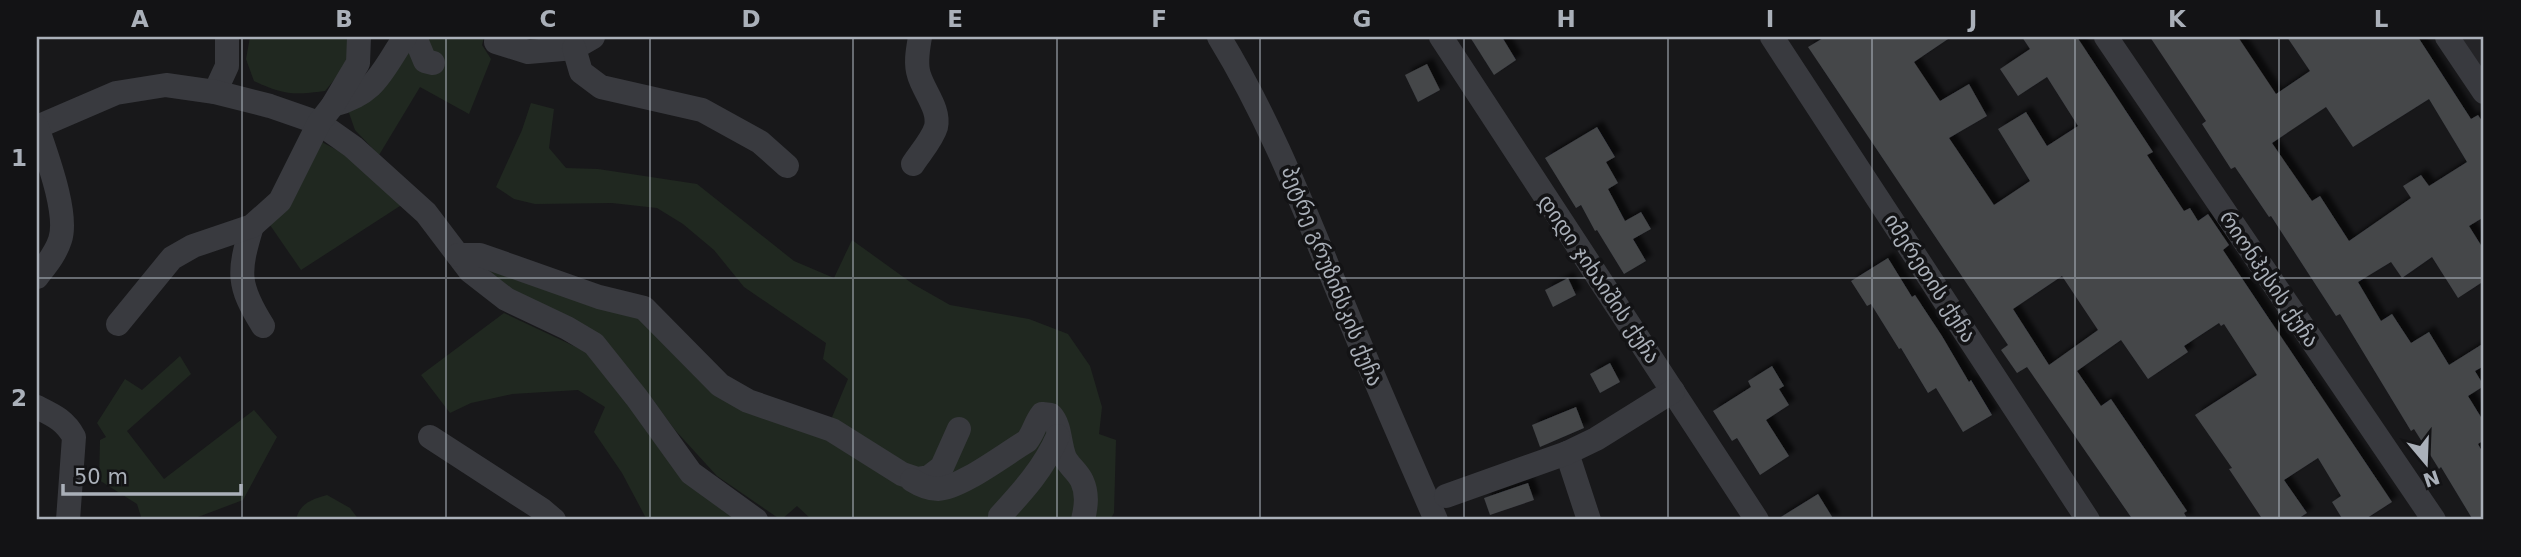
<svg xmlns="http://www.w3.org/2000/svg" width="2521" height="557" viewBox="0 0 2521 557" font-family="'DejaVu Sans','Noto Sans Georgian',sans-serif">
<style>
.built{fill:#242427}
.green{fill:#202820}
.building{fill:#44464a;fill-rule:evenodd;filter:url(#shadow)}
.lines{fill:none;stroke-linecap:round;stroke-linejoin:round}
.minor{stroke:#393a3f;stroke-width:24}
.grid{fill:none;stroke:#aab0b9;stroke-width:2;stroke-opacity:0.55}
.labels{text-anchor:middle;stroke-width:7;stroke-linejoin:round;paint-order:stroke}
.street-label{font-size:21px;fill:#aab0b9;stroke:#131315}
.neatline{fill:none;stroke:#aab0b9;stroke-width:2.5}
.grid-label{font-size:23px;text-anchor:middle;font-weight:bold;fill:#aab0b9}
</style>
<defs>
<filter id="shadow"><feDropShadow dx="6" dy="-6" stdDeviation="2" flood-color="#0009"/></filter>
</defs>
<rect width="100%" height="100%" fill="#18181a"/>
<path class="built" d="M2456 37H2484V80Z"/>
<g class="green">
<path d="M250 37H348L349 62 325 91C293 95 284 95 254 81L246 59Z"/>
<path d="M395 37H484L482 45 491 59 469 114 420 87 379 155 355 130 348 110Z"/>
<path d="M531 103 554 109 549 148 566 168 598 169 697 184 794 261 834 278 852 240 913 284 950 305 1029 319 1068 334 1090 366 1102 407 1099 434 1116 440 1114 513 1110 520H812L797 506 781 520 717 476 675 430 634 375 496 284 489 270 638 318 712 393 830 422 848 379 823 359 826 343 744 287 714 250 683 224 657 208 612 203 535 204 514 199 496 187 522 130Z"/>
<path d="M320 141 359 162 403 204 301 270 270 225Z"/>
<path d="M504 313 593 355 744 520H647L622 473 594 432 605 407 578 390 512 394 471 403 450 413 421 375Z"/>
<path d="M180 356 191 374 127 431 164 479 254 410 277 437 243 500 190 520H142L137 504 99 480 100 440 106 437 97 423 125 379 142 390Z"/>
<path d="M327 495 350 508 359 520H296C299 504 312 499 327 495Z"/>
</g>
<g class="building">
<path d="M1470 37H1502L1516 60 1494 75Z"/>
<path d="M1825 37H1951L1914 62 1940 101 1969 84 1987 116 1949 138 1994 205 2030 181 1998 129 2026 112 2047 146 2078 126 2047 77 2018 96 2000 69 2030 49 2022 37H2077L2153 152 2147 155 2184 211 2190 208 2198 221 2208 214 2229 245 2223 250 2392 502 2364 520H2343L2332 502 2341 496 2318 458 2284 480 2307 513 2296 520H2263L2229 469 2232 468 2195 415 2257 375 2224 324 2221 326 2219 323 2184 346 2188 352 2148 379 2121 340 2077 371 2101 406 2111 399 2187 511 2184 513 2188 520H2133L2027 367 2017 373 2001 350 2008 345 1808 47ZM2062 276 2098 330 2049 365 2013 309Z"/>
<path d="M2150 37H2238L2276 94 2310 71 2287 37H2418L2471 119 2478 115 2484 124V217L2469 226 2484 250V281L2458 298 2432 257 2402 278 2391 262 2358 282 2381 321 2392 314 2411 343 2429 332 2449 365 2484 343V366L2475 371 2484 386 2468 396 2484 422V440L2478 444 2484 455V520H2473L2441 467 2439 469 2414 429 2411 431 2340 314 2336 316 2271 216 2269 217 2235 167 2231 169 2202 124 2206 121ZM2429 99 2467 162 2429 186 2421 175 2403 186 2411 198 2349 241 2320 196 2312 201 2272 143 2326 107 2353 147Z"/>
<path d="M1427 64 1440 90 1418 102 1405 75Z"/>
<path d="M1597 127 1615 157 1606 162 1618 183 1608 189 1625 221 1641 212 1651 229 1633 239 1646 261 1624 274 1597 230 1595 231 1581 205 1576 208 1545 158Z"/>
<path d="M1888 258 1912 297 1915 295 1942 336 1969 382 1971 380 1992 415 1963 432 1936 388 1928 393 1901 348 1899 349 1871 304 1867 306 1851 281Z"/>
<path d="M1568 278 1576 295 1553 307 1545 290Z"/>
<path d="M1610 363 1620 382 1600 393 1590 374Z"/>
<path d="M1772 366 1784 386 1779 389 1789 405 1766 420 1789 456 1760 475 1737 438 1732 441 1713 411 1751 387 1748 381Z"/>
<path d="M1576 407 1584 428 1540 447 1532 425Z"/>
<path d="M1528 483 1534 500 1490 515 1484 498Z"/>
<path d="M1818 494 1834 520H1776Z"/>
</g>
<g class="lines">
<g class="minor">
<path d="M415 37 425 61 433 63"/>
<path d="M1219 37C1271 122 1304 209 1342 301 1372 374 1404 447 1436 520"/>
<path d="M1441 37 1757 520"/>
<path d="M1772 37 2088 520"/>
<path d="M2106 37 2434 520"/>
<path d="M2447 37 2484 92"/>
<path d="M496 42 528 52 574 48 593 37"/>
<path d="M574 48 581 72 601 87 702 110 760 142 787 166"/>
<path d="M215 92 227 66V37"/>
<path d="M333 105C377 93 381 72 405 37"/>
<path d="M37 127 116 93 166 85 215 92 270 106 319 123 353 147 426 213 470 271 506 299 567 328 594 344 637 398 691 473 756 520"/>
<path d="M913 164C920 153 932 140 936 127 940 109 924 92 919 75 915 63 918 49 920 37"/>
<path d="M252 226C238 272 237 285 263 326"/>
<path d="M458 255H480L599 297 644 308 720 385 748 401 832 430 902 474 917 479 929 477 942 467 959 429"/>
<path d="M37 277C46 265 55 255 60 240 69 214 46 154 37 127"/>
<path d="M118 324 172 258 193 246 252 226 280 201 319 123 333 105 358 63 359 37"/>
<path d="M37 407C53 415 65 420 74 437L68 520"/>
<path d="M430 437 541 509 554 520"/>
<path d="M1567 453 1589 520"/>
<path d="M912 480C920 485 928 489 938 489 961 488 1005 454 1027 441 1034 432 1035 423 1042 414L1051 415C1061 426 1059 444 1065 458 1069 466 1078 472 1082 481 1088 494 1086 507 1083 520"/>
<path d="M1446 496 1567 453 1596 439 1673 391"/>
<path d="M1000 516C1023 491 1044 468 1058 436"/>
</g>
</g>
<path class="grid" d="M242 37V520M446 37V520M650 37V520M853 37V520M1057 37V520M1260 37V520M1464 37V520M1668 37V520M1872 37V520M2075 37V520M2279 37V520M37 278H2484"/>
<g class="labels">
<g class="street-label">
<text transform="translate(1332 276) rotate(68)" y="7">პეტრე გრუზინსკის ქუჩა</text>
<text transform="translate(1930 278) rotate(57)" y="7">იმერეთის ქუჩა</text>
<text transform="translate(1599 279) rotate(56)" y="7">დიდი ჯიხაიშის ქუჩა</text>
<text transform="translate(2269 279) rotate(56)" y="7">რიონჰესის ქუჩა</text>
</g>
</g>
<rect width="2521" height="557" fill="none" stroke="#131315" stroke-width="77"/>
<g transform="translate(2426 463) rotate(161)" stroke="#131315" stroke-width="5" paint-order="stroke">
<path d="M0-5L12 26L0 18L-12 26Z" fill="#aab0b9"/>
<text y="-10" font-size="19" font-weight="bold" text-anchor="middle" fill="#aab0b9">N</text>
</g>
<path d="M63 484v10h178v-10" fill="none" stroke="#aab0b9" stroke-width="3.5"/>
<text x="74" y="484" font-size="21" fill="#aab0b9" stroke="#131315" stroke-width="5" paint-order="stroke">50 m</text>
<rect x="38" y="38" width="2444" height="480" class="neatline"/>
<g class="grid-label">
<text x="140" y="27">A</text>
<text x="344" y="27">B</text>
<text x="548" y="27">C</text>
<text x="751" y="27">D</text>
<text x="955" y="27">E</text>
<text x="1159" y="27">F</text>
<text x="1362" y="27">G</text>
<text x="1566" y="27">H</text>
<text x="1770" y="27">I</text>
<text x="1973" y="27">J</text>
<text x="2177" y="27">K</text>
<text x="2381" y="27">L</text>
<text x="19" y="166">1</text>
<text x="19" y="406">2</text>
</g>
</svg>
